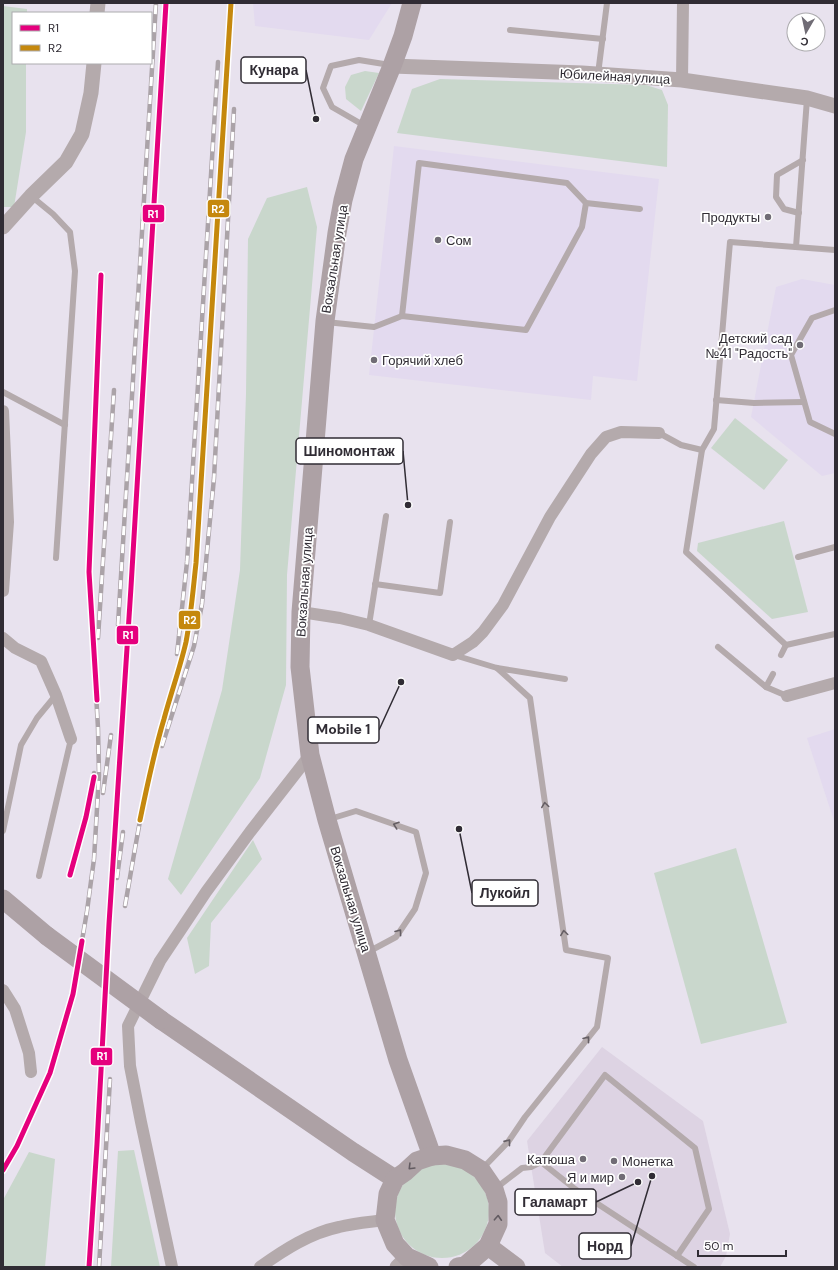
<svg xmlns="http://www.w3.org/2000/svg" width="838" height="1270" viewBox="0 0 838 1270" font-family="'DM Sans',sans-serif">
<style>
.commercial{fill:#ddd3e3}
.built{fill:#e3daef}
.green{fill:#c9d7cc}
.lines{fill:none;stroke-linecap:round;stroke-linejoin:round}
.service{stroke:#b4aaac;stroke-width:6}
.minor{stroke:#b4aaac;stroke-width:12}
.tertiary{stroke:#b4aaac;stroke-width:15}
.primary{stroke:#ada1a5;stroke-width:19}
.rail-casing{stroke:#aba3a8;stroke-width:4.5}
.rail{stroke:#fff;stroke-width:3;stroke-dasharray:9;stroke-linecap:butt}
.primary-bridge{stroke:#ada1a5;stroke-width:19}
.rail-1-casing{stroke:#fff;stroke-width:8}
.rail-2-casing{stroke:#fff;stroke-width:8}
.rail-1{stroke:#e5007d;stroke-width:5}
.rail-2{stroke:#c5880d;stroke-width:5}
.oneway{stroke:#655e64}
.oneway2{stroke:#625b61}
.poi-dot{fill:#706c75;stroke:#fff;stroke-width:1.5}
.labels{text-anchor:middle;stroke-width:3.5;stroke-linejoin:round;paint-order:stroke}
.street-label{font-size:13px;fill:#302c34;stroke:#fff}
.poi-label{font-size:13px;fill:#302c34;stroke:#fff;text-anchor:end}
.leader{fill:none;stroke:#302c34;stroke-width:1.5}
.callout-dot{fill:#302c34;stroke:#fff;stroke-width:1.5}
.callout{fill:#fff;stroke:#302c34;stroke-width:1.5}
.callout-label{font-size:14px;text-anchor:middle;font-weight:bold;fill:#302c34}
.line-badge{stroke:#fff;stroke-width:1.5}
.badge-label{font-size:11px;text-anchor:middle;font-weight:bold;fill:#fff}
</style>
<rect width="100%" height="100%" fill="#e8e2ee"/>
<path class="commercial" d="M602 1047 703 1121 730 1234 726 1256 720 1267H563L545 1253 527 1141Z"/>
<g class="built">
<path d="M253 3H392L369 40 255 26Z"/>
<path d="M394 146 659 179 637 381 593 376 591 400 369 375Z"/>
<path d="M802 279 835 285V473L822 476 751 417 776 287Z"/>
<path d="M835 729V824L807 738Z"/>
</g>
<g class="green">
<path d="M3 6 27 9V13H13V63H26V132L14 207H3Z"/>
<path d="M365 71 379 73 361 111 346 99 345 87 351 75Z"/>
<path d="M440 79 646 85 662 90 668 105 667 167 397 133 412 89Z"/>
<path d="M307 187 317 227 287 575 286 685 260 778 181 895 168 879 222 690 240 570 246 394 248 239 267 198Z"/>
<path d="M735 418 788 460 764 490 711 448Z"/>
<path d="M784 521 808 612 772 619 697 551 698 543Z"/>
<path d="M253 840 262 859 211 923 209 966 195 974 187 938Z"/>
<path d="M736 848 787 1023 701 1044 654 873Z"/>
<path d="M134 1150 160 1267H111L118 1151Z"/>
<path d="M29 1152 55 1159 45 1267H3V1200Z"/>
<circle cx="442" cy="1211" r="47"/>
</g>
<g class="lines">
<g class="service">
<path d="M510 30 603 39"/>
<path d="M598 74 607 3"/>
<path d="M365 126 332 107 323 88 331 66 359 60 390 65"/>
<path d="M31 196 53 214 70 232 75 271 56 558"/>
<path d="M799 213 784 209 776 197 777 175 803 160"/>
<path d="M796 247 807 99"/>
<path d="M835 250 730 242 714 429 702 450 686 552 786 645 835 634"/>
<path d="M835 310 812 318 791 355 810 422 835 434"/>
<path d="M402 316 419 163 567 183 586 203 640 209"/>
<path d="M326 322 374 327 402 316 526 330 582 227 586 203"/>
<path d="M3 392 65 425"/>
<path d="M716 400 754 403 804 402"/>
<path d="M659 433 681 445 702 450"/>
<path d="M798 557 835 547"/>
<path d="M375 584 440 593 450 522"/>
<path d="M369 625 386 516"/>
<path d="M718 647 766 687"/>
<path d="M454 655 497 668 565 679"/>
<path d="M781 655 786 645"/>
<path d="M773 674 766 687 787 696"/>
<path d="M330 819 356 811 416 832 426 873 415 909 396 937 368 952"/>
<path d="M3 831 21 745 37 718 56 695"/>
<path d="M39 876 71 739"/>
<path d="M541 1162 605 1075 695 1148 709 1209 677 1256"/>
<path d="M482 1169 508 1142 525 1117 597 1027 608 958 566 950 530 698 497 668"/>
<path d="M496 1188 522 1168 531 1167 541 1162 575 1189 694 1267"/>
</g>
<g class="minor">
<path d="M682 80 683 3"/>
<path d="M3 411 8 522 3 591"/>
<path d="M301 612 340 618 369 625 453 655 473 642 483 632 503 605 550 517 591 454 606 437 621 432 659 433"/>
<path d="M3 638 15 648 41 661 56 695 71 739"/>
<path d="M787 696 835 683"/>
<path d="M3 990 15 1009 29 1053 31 1072"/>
<path d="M172 1267 141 1122 130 1066 128 1026 160 961 206 892 250 832 310 755"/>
<path d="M260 1267C284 1250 310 1233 339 1227 354 1223 370 1222 385 1220"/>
</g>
<g class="tertiary">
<path d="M97 13 98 3"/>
<path d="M392 66 582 73 682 80 807 98 835 106"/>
<path d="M3 227 31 196 66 162 82 134 91 93 94 63"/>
<path d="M397 1267 407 1257"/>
</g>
<g class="primary">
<path d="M412 3 403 36 392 66 354 159 343 200 337 233 325 321 301 612 300 667 310 755 327 820 398 1060 432 1156"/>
<path d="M3 899 47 936"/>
<path d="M161 1020 353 1152 395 1179"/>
<path d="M488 1246 516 1267"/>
<path d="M429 1267 407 1257 395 1244 385 1220 388 1194 395 1179 405 1172 417 1161 432 1156 446 1155 465 1160 481 1170 494 1189 498 1202V1224L488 1246 465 1266 458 1267"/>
</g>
<defs>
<g id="rail">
<path d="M118 625 156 3"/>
<path d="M98 638 114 390"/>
<path d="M177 654 187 562 218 62"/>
<path d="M162 746 194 646 202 604 214 478 234 109"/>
<path d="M103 793 111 735"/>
<path d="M70 875 86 817 94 773"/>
<path d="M117 878 123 832"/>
<path d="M125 906C133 861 140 816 150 771 160 728 177 686 186 642 191 616 193 590 196 563L231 3"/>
<path d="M3 1170 17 1146 50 1073 73 994 87 911 94 859 99 775 98 728 89 572 101 275"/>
<path d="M89 1267 97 1144 109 924 131 587 166 3"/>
<path d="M99 1267 110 1079"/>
</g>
</defs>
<use href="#rail" class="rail-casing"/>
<use href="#rail" class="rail"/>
<path class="primary-bridge" d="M47 936 161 1020"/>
<defs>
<g id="rail-1">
<path d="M97 700 89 572 101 275"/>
<path d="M70 875 86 817 94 777"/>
<path d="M3 1170 17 1146 50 1073 73 994 82 941"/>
<path d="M89 1267 97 1144 109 924 131 587 166 3"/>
</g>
<path id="rail-2" d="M140 820C147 786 154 752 164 719 171 693 180 668 186 642 191 616 193 590 196 563L231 3"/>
</defs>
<use href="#rail-1" class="rail-1-casing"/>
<use href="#rail-2" class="rail-2-casing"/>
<use href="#rail-1" class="rail-1"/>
<use href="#rail-2" class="rail-2"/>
</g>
<defs><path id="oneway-chevron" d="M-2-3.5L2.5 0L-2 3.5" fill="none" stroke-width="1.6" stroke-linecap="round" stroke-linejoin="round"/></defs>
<g class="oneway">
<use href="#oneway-chevron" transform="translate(545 805) rotate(-98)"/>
<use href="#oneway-chevron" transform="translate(396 825) rotate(-161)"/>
<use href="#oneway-chevron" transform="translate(399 932) rotate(-53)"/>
<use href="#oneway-chevron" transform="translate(564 933) rotate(-98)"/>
<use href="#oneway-chevron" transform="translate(587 1039) rotate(-52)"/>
<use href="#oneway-chevron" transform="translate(508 1142) rotate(-51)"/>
</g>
<g class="oneway2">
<use href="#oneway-chevron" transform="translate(411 1167) rotate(135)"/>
<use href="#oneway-chevron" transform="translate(498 1218) rotate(-87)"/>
</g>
<g class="poi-dot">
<circle cx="768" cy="217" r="4"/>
<circle cx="438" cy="240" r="4"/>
<circle cx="800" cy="345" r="4"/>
<circle cx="374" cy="360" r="4"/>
<circle cx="583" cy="1159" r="4"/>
<circle cx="614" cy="1161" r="4"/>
<circle cx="622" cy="1177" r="4"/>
</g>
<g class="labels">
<g class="street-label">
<text transform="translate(615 76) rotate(3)" y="5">Юбилейная улица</text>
<text transform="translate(334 259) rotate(-81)" y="5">Вокзальная улица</text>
<text transform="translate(304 582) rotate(-86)" y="5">Вокзальная улица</text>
<text transform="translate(351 899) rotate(73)" y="5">Вокзальная улица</text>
</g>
<g class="poi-label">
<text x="760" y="222">Продукты</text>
<text x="446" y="245" text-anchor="start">Сом</text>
<text x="792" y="343">Детский сад<tspan x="792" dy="15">№41 "Радость"</tspan></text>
<text x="382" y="365" text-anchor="start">Горячий хлеб</text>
<text x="575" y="1164">Катюша</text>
<text x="622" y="1166" text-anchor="start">Монетка</text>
<text x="614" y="1182">Я и мир</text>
</g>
</g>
<path class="leader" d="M316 119L306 70M408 505L403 451M401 682L379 730M459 829L472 893M638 1182L596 1202M652 1176L631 1246"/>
<g class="callout-dot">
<circle cx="316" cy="119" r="4"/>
<circle cx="408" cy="505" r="4"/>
<circle cx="401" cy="682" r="4"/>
<circle cx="459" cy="829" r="4"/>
<circle cx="638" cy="1182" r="4"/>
<circle cx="652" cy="1176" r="4"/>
</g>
<g class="callout">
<rect x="241" y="57" width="65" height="26" rx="4"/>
<rect x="296" y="438" width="107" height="26" rx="4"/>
<rect x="308" y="717" width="71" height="26" rx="4"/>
<rect x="472" y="880" width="66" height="26" rx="4"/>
<rect x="515" y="1189" width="81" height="26" rx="4"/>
<rect x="579" y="1233" width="52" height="26" rx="4"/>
</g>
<g class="callout-label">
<text x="274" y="75">Кунара</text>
<text x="349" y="456">Шиномонтаж</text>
<text x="343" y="734">Mobile 1</text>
<text x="505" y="898">Лукойл</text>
<text x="555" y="1207">Галамарт</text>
<text x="605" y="1251">Норд</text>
</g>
<g class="line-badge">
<rect x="207" y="199" width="23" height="19" rx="4" fill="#c5880d"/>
<rect x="142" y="204" width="23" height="19" rx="4" fill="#e5007d"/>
<rect x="178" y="610" width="23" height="20" rx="4" fill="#c5880d"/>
<rect x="116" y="625" width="23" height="20" rx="4" fill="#e5007d"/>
<rect x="90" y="1047" width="23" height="19" rx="4" fill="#e5007d"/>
</g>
<g class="badge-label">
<text x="218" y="213">R2</text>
<text x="153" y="218">R1</text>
<text x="190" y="624">R2</text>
<text x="128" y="639">R1</text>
<text x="102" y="1060">R1</text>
</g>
<rect width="838" height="1270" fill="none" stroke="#302c34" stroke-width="8"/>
<rect x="12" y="12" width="140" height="52" fill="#ffffff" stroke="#acabae"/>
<rect x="20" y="25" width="20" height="6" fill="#e5007d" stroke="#acabae"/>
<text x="48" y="32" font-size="12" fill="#302c34">R1</text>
<rect x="20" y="45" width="20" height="6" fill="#c5880d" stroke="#acabae"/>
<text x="48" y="52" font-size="12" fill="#302c34">R2</text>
<g transform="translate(806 32) rotate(189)"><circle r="19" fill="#ffffff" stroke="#acabae"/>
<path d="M0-3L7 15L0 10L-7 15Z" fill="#706c75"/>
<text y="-6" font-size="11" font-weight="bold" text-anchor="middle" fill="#302c34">С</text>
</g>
<path d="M698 1250v6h88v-6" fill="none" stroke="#302c34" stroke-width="2"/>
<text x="704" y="1250" font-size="12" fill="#302c34" stroke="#ffffff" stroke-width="3" paint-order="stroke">50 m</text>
</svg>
